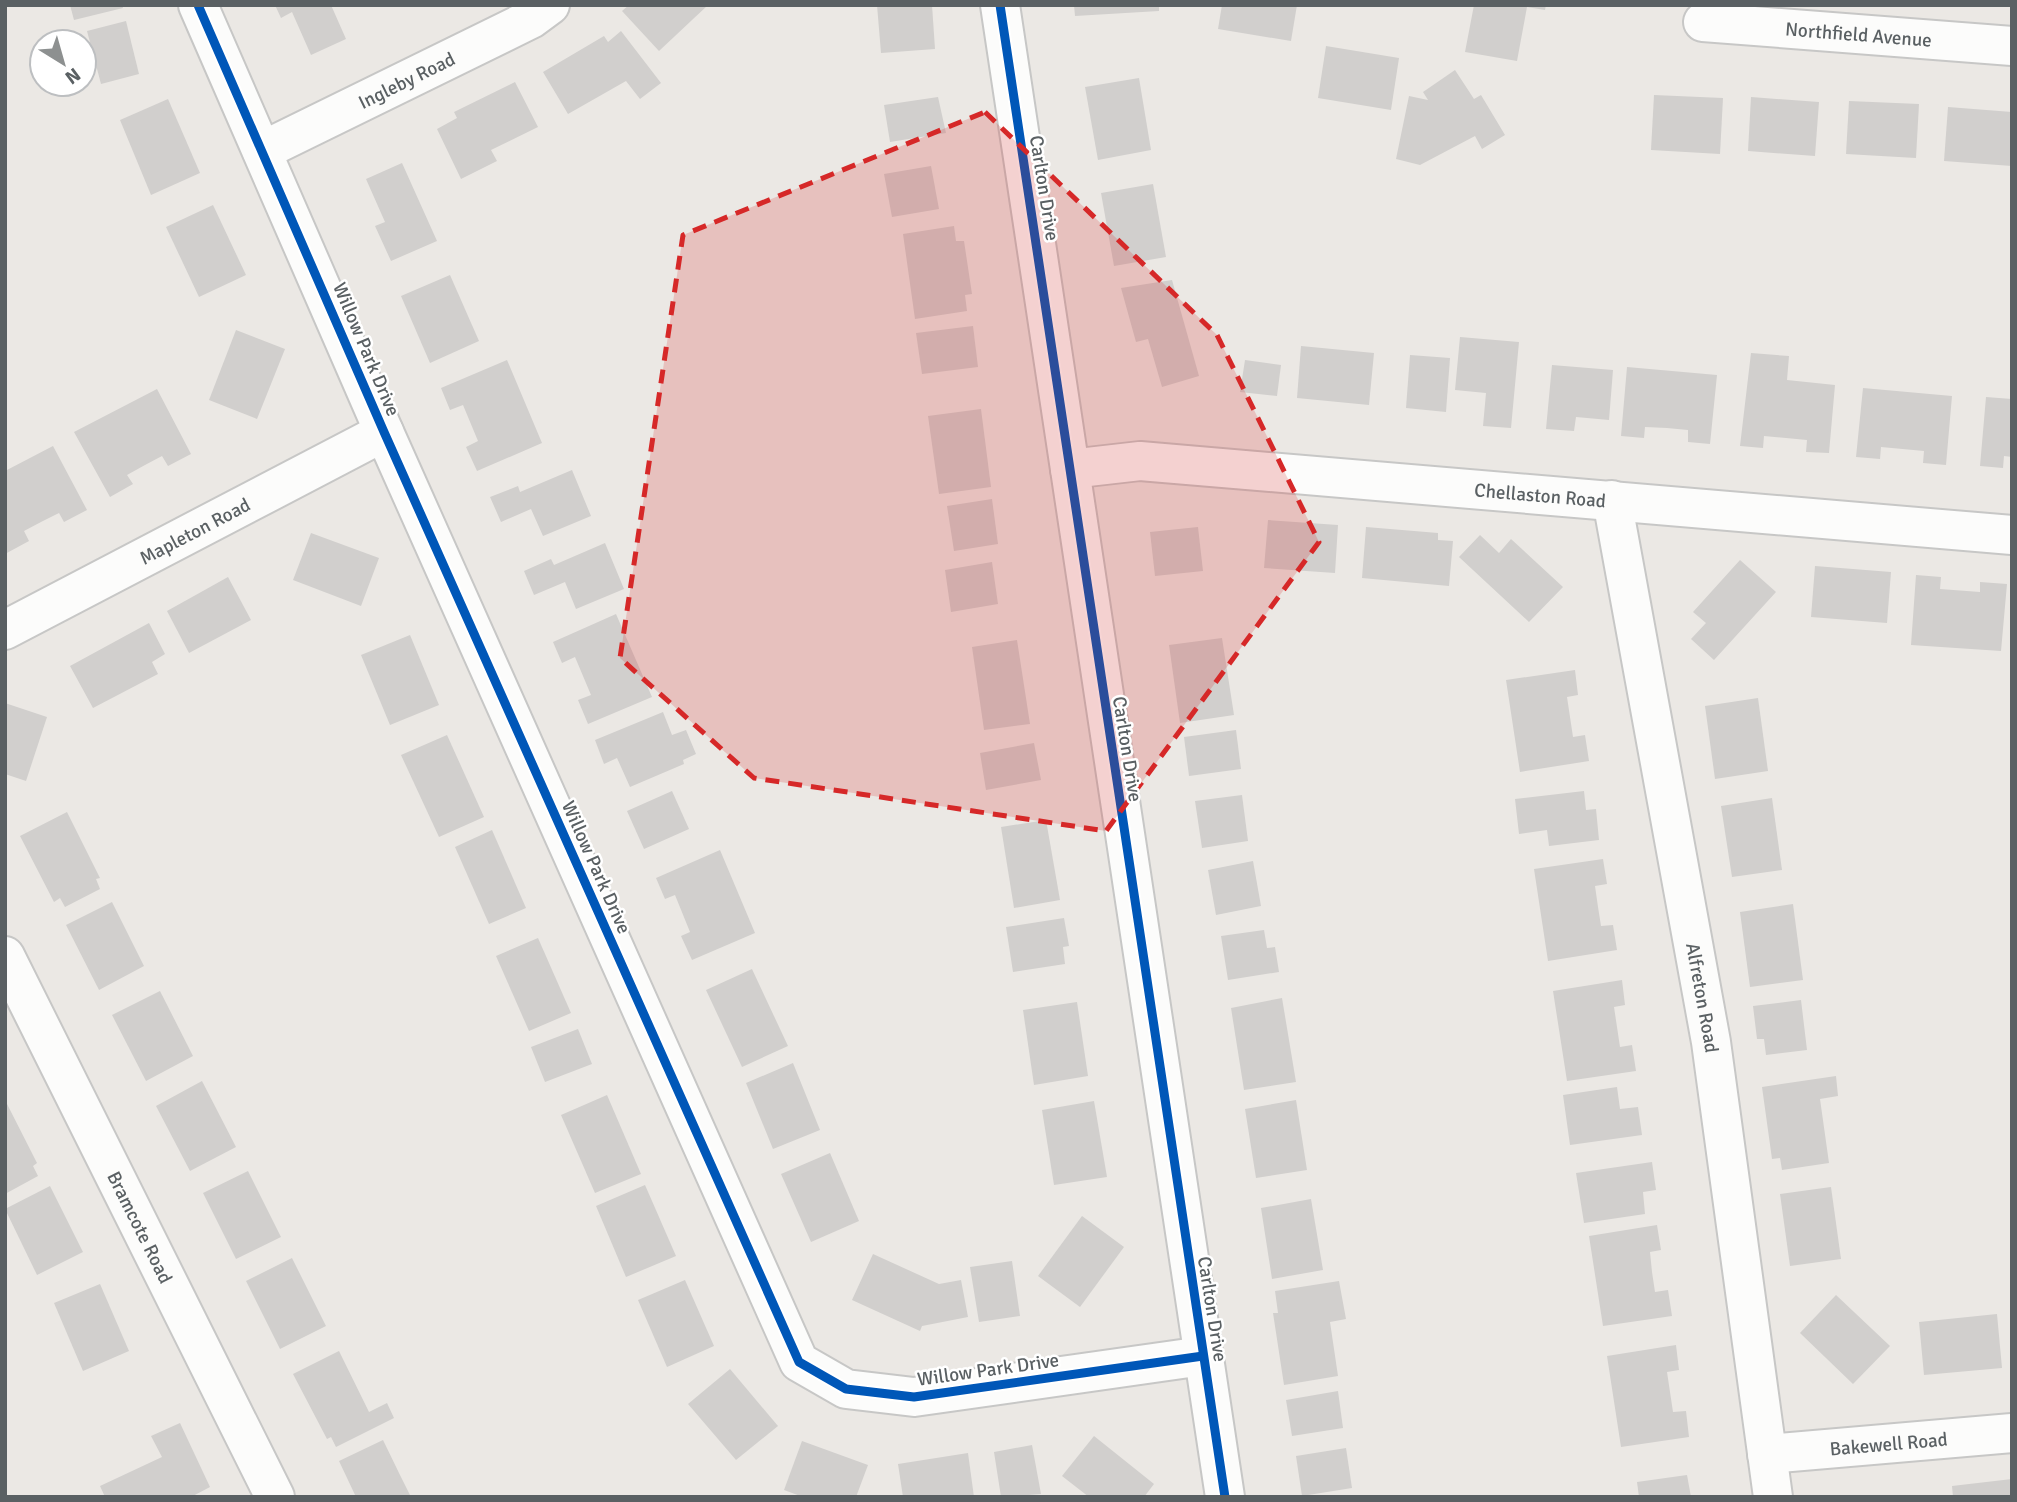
<svg xmlns="http://www.w3.org/2000/svg" width="2017" height="1502" viewBox="0 0 2017 1502" font-family="Signika,sans-serif">
<style>
.building{fill:#d1cfcd}
.lines{fill:none;stroke-linecap:round;stroke-linejoin:round}
.minor-casing{stroke:#c7c7c6;stroke-width:42}
.minor{stroke:#fcfcfb;stroke-width:38}
.cycleway-casing{stroke:#fff;stroke-width:13}
.cycleway{stroke:#0057b8;stroke-width:9}
.marked{fill:#d62828;fill-opacity:0.2;stroke:#d62828;stroke-width:5;stroke-dasharray:14 9;stroke-linejoin:round}
.labels{text-anchor:middle;stroke-width:5;stroke-linejoin:round;paint-order:stroke}
.street-label{font-size:19px;fill:#5a6063;stroke:#fff}
</style>
<rect width="100%" height="100%" fill="#ebe8e4"/>
<g class="building">
<path d="M70 5H122L123 8 74 20Z"/>
<path d="M275 5H331L346 39 311 55 292 12 281 18Z"/>
<path d="M629 5H708L659 51 622 11Z"/>
<path d="M877 5H932L935 49 881 53Z"/>
<path d="M1074 5H1159V11L1075 16Z"/>
<path d="M1222 5H1297L1291 41 1218 29Z"/>
<path d="M1474 5H1546L1545 10 1527 7 1517 61 1465 52Z"/>
<path d="M126 21 139 74 101 84 87 31Z"/>
<path d="M621 31 661 83 640 99 626 81 568 114 543 72 604 36 608 42Z"/>
<path d="M1326 46 1399 58 1391 110 1318 98Z"/>
<path d="M1455 70 1474 99 1481 95 1505 135 1482 149 1475 136 1420 165 1396 159 1409 96 1428 100 1423 92Z"/>
<path d="M1139 78 1151 150 1098 160 1085 87Z"/>
<path d="M515 82 538 127 491 150 497 161 461 179 437 129 457 118 454 112Z"/>
<path d="M1654 95 1723 98 1720 154 1651 150Z"/>
<path d="M938 97 946 133 890 142 884 105Z"/>
<path d="M1751 97 1819 102 1815 156 1748 151Z"/>
<path d="M168 99 200 173 151 195 120 120Z"/>
<path d="M1849 101 1919 104 1916 158 1846 154Z"/>
<path d="M1948 107 2012 112V166L1944 161Z"/>
<path d="M402 163 437 241 391 261 375 226 385 222 366 179Z"/>
<path d="M931 166 939 209 892 217 884 174Z"/>
<path d="M1153 184 1166 257 1114 266 1101 193Z"/>
<path d="M213 205 246 275 199 297 166 227Z"/>
<path d="M954 226 956 241H964L972 294 965 295 967 311 915 319 903 234Z"/>
<path d="M450 275 479 341 430 363 401 296Z"/>
<path d="M1172 280 1199 376 1162 387 1148 339 1136 342 1121 288Z"/>
<path d="M973 326 978 367 922 374 916 333Z"/>
<path d="M236 330 285 349 257 419 209 400Z"/>
<path d="M1460 337 1519 342 1511 428 1483 426 1486 393 1455 390Z"/>
<path d="M1301 346 1374 353 1369 405 1297 398Z"/>
<path d="M1751 353 1789 356 1787 380 1835 385 1829 453 1806 452 1807 440 1764 436 1763 448 1740 446Z"/>
<path d="M1410 355 1450 358 1446 412 1406 408Z"/>
<path d="M507 360 542 443 477 471 466 447 478 441 463 405 450 410 441 388Z"/>
<path d="M1245 360 1281 365 1277 396 1240 392Z"/>
<path d="M1552 365 1613 370 1609 420 1576 417 1574 431 1546 429Z"/>
<path d="M1627 367 1717 375 1710 444 1688 442V430L1667 428 1645 427 1644 438 1621 436Z"/>
<path d="M1863 388 1952 396 1946 465 1923 463 1924 451 1881 447 1880 459 1856 457Z"/>
<path d="M157 389 191 454 168 466 162 456 145 465 127 475 133 484 110 497 74 432Z"/>
<path d="M1986 397 2012 399V457L2004 456 2003 468 1980 466Z"/>
<path d="M981 409 991 487 939 494 928 416Z"/>
<path d="M53 446 87 510 64 522 59 513 41 522 24 531 29 541 5 554V471Z"/>
<path d="M572 470 591 516 543 536 531 509 501 522 490 497 518 486 520 492Z"/>
<path d="M992 499 998 544 954 551 947 506Z"/>
<path d="M1268 520 1338 525 1335 573 1264 568Z"/>
<path d="M1198 527 1203 571 1155 576 1150 532Z"/>
<path d="M1366 527 1438 533V540L1453 541 1449 586 1362 578Z"/>
<path d="M311 533 379 558 361 606 293 580Z"/>
<path d="M1480 535 1499 553 1511 539 1563 587 1529 622 1459 557Z"/>
<path d="M605 543 624 589 576 609 565 582 534 595 524 571 551 559 554 565Z"/>
<path d="M1740 560 1776 592 1714 660 1691 639 1706 623 1693 612Z"/>
<path d="M992 562 998 604 951 612 945 570Z"/>
<path d="M1815 566 1891 572 1887 623 1811 617Z"/>
<path d="M1916 575 1941 577 1940 589 1980 592V582L2007 584 2001 651 1911 645Z"/>
<path d="M228 577 251 620 189 653 167 611Z"/>
<path d="M616 614 652 697 588 724 578 700 591 695 575 657 562 663 553 642Z"/>
<path d="M149 623 165 654 152 662 158 674 93 708 70 666Z"/>
<path d="M410 635 439 705 390 725 361 655Z"/>
<path d="M1222 638 1234 715 1180 723 1169 645Z"/>
<path d="M1017 640 1030 724 984 730 972 647Z"/>
<path d="M1575 670 1578 695 1567 697 1573 737 1585 735 1589 761 1520 772 1506 680Z"/>
<path d="M1758 698 1768 771 1715 779 1705 706Z"/>
<path d="M5 703 47 717 26 781 5 774Z"/>
<path d="M663 712 672 735 686 730 696 754 683 760 684 764 630 787 617 758 604 764 595 740Z"/>
<path d="M1236 730 1241 769 1189 776 1184 737Z"/>
<path d="M447 735 484 817 439 837 401 755Z"/>
<path d="M1034 743 1041 780 986 790 980 753Z"/>
<path d="M672 791 689 829 644 849 627 811Z"/>
<path d="M1584 791 1586 810 1596 809 1599 840 1549 846 1547 830 1519 834 1515 799Z"/>
<path d="M1242 795 1248 841 1202 848 1195 801Z"/>
<path d="M1772 798 1782 870 1732 877 1721 806Z"/>
<path d="M67 812 100 878 96 879 100 889 65 907 60 898 54 902 20 836Z"/>
<path d="M1046 820 1060 900 1014 908 1001 827Z"/>
<path d="M492 830 526 908 489 924 455 847Z"/>
<path d="M720 850 755 933 692 960 681 936 690 932 675 895 665 899 656 878Z"/>
<path d="M1603 859 1607 884 1595 886 1598 907 1601 926 1613 925 1617 950 1548 961 1534 869Z"/>
<path d="M1253 861 1261 906 1216 915 1208 870Z"/>
<path d="M112 902 144 966 99 990 66 925Z"/>
<path d="M1793 904 1803 980 1750 987 1740 912Z"/>
<path d="M1064 918 1069 946 1063 947 1065 964 1013 972 1006 927Z"/>
<path d="M1264 930 1267 948 1275 947 1279 972 1228 980 1221 936Z"/>
<path d="M538 938 571 1013 529 1031 496 956Z"/>
<path d="M752 969 788 1046 742 1067 706 990Z"/>
<path d="M1622 980 1625 1005 1614 1007 1620 1047 1632 1045 1636 1071 1567 1081 1553 991Z"/>
<path d="M160 991 193 1056 146 1081 112 1015Z"/>
<path d="M1282 998 1296 1082 1244 1090 1231 1008Z"/>
<path d="M1801 1000 1807 1050 1766 1055 1764 1039H1757L1753 1006Z"/>
<path d="M1077 1002 1088 1076 1034 1085 1023 1010Z"/>
<path d="M578 1029 592 1064 545 1082 531 1047Z"/>
<path d="M793 1063 820 1130 773 1149 746 1083Z"/>
<path d="M1836 1076 1838 1096 1820 1099 1829 1163 1782 1170 1780 1158 1772 1159 1762 1087Z"/>
<path d="M202 1081 236 1147 190 1171 156 1106Z"/>
<path d="M1617 1087 1620 1109 1638 1107 1642 1135 1570 1145 1563 1095Z"/>
<path d="M607 1095 641 1174 595 1193 561 1115Z"/>
<path d="M5 1100 37 1163 33 1166 38 1176 5 1194Z"/>
<path d="M1296 1100 1307 1170 1256 1178 1245 1109Z"/>
<path d="M1094 1101 1107 1177 1054 1185 1042 1110Z"/>
<path d="M830 1153 859 1221 811 1242 781 1174Z"/>
<path d="M1652 1162 1656 1190 1643 1192 1645 1214 1584 1223 1576 1173Z"/>
<path d="M248 1171 281 1237 236 1259 203 1193Z"/>
<path d="M645 1185 676 1256 626 1277 596 1206Z"/>
<path d="M50 1186 83 1252 37 1275 5 1209Z"/>
<path d="M1831 1187 1841 1259 1790 1266 1780 1194Z"/>
<path d="M1311 1199 1323 1270 1272 1279 1261 1208Z"/>
<path d="M1082 1216 1124 1247 1080 1307 1038 1276Z"/>
<path d="M1657 1225 1661 1250 1650 1252 1652 1272 1655 1292 1668 1290 1672 1316 1603 1326 1589 1236Z"/>
<path d="M873 1254 939 1284 961 1280 968 1317 922 1326 920 1331 852 1300Z"/>
<path d="M292 1258 326 1326 280 1349 246 1281Z"/>
<path d="M1012 1261 1020 1316 979 1322 970 1267Z"/>
<path d="M685 1280 714 1346 667 1367 638 1300Z"/>
<path d="M1339 1281 1346 1319 1330 1322 1338 1376 1284 1385 1273 1313H1278L1275 1291Z"/>
<path d="M100 1284 129 1351 83 1371 54 1303Z"/>
<path d="M1836 1295 1890 1346 1853 1384 1800 1333Z"/>
<path d="M1997 1314 2002 1368 1924 1375 1919 1322Z"/>
<path d="M1676 1345 1679 1370 1667 1372 1673 1412 1686 1411 1689 1437 1621 1447 1607 1356Z"/>
<path d="M339 1351 369 1412 387 1403 394 1418 336 1447 331 1437 327 1439 293 1374Z"/>
<path d="M730 1369 778 1426 736 1460 688 1404Z"/>
<path d="M1338 1391 1343 1428 1292 1436 1286 1400Z"/>
<path d="M180 1423 210 1487 191 1497H105L100 1486 162 1457 151 1436Z"/>
<path d="M1094 1436 1154 1484 1144 1497H1089L1062 1476Z"/>
<path d="M383 1440 399 1473 411 1497H356L339 1461Z"/>
<path d="M802 1441 868 1465 856 1497H803L784 1490Z"/>
<path d="M1032 1445 1041 1494 1001 1497 994 1452Z"/>
<path d="M1346 1448 1352 1488 1302 1496 1296 1456Z"/>
<path d="M968 1453 974 1497H903L898 1464Z"/>
<path d="M1687 1475 1691 1497H1639L1637 1482Z"/>
<path d="M2012 1479V1497H1953L1952 1486Z"/>
</g>
<g class="lines">
<defs>
<g id="minor">
<path d="M198 5 384 432 799 1362 846 1389 914 1397 1203 1356"/>
<path d="M1000 5 1225 1497"/>
<path id="s1" d="M1703 22 2012 46"/>
<path id="s2" d="M262 151 531 19 550 5"/>
<path id="s3" d="M1070 469 1140 461 2012 535"/>
<path id="s4" d="M1612 500 1711 1042 1773 1497"/>
<path id="s5" d="M5 630 384 432"/>
<path id="s6" d="M5 956 275 1497"/>
<path id="s7" d="M1767 1454 2012 1433"/>
</g>
</defs>
<use href="#minor" class="minor-casing"/>
<use href="#minor" class="minor"/>
<defs>
<g id="cycleway">
<path d="M198 5 384 432 799 1362 846 1389 914 1397 1203 1356"/>
<path d="M1000 5 1225 1497"/>
</g>
</defs>
<use href="#cycleway" class="cycleway-casing"/>
<use href="#cycleway" class="cycleway"/>
</g>
<path class="marked" d="M985 112 1217 335 1319 542 1106 831 754 778 620 658 683 235Z"/>
<g class="labels">
<g class="street-label">
<text dy="7" stroke="none"><textPath href="#s1" startOffset="156">Northfield Avenue</textPath></text>
<text dy="7" stroke="none"><textPath href="#s2" startOffset="161">Ingleby Road</textPath></text>
<text transform="translate(1045 188) rotate(81)" y="7">Carlton Drive</text>
<text transform="translate(367 349) rotate(67)" y="7">Willow Park Drive</text>
<text dy="7" stroke="none"><textPath href="#s3" startOffset="472">Chellaston Road</textPath></text>
<text dy="7" stroke="none"><textPath href="#s5" startOffset="214">Mapleton Road</textPath></text>
<text transform="translate(1128 749) rotate(81)" y="7">Carlton Drive</text>
<text transform="translate(597 867) rotate(66)" y="7">Willow Park Drive</text>
<text dy="7" stroke="none"><textPath href="#s4" startOffset="506">Alfreton Road</textPath></text>
<text dy="7" stroke="none"><textPath href="#s6" startOffset="303">Bramcote Road</textPath></text>
<text transform="translate(1213 1309) rotate(81)" y="7">Carlton Drive</text>
<text transform="translate(988 1369) rotate(-8)" y="7">Willow Park Drive</text>
<text dy="7" stroke="none"><textPath href="#s7" startOffset="122">Bakewell Road</textPath></text>
</g>
</g>
<rect width="2017" height="1502" fill="none" stroke="#5a6063" stroke-width="14"/>
<g transform="translate(63 63) rotate(143)"><circle r="33" fill="#ffffff" stroke="#bdbfc1" stroke-width="2"/>
<path d="M0-5L12 26L0 18L-12 26Z" fill="#8d9090"/>
<text y="-10" font-size="19" font-weight="bold" text-anchor="middle" fill="#5a6063">N</text>
</g>
</svg>
